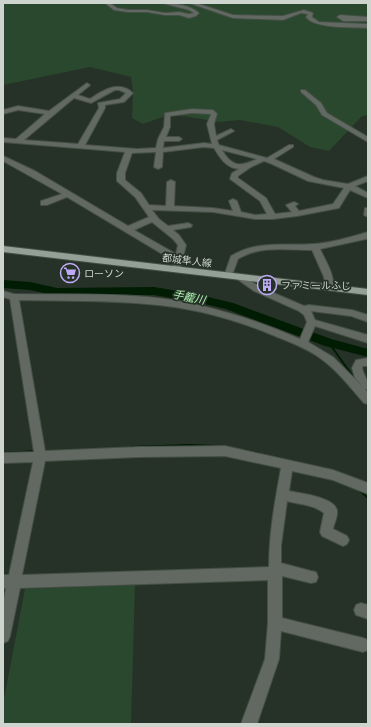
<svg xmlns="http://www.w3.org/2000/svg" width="371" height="727" viewBox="0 0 371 727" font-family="'Work Sans','Noto Sans JP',sans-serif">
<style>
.green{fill:#2a482d}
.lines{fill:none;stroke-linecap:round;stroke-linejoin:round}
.stream{stroke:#001c02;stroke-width:2}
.river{fill:#001c02;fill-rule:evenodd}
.minor-casing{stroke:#444f45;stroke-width:2}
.major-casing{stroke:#444f45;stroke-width:2}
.minor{fill:#626862;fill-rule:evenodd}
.major{fill:#94a095;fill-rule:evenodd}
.wall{fill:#1f4724}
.shaded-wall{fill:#19391d}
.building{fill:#24522a;stroke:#19391d}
.labels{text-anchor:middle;stroke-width:3.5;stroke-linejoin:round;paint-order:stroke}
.street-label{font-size:10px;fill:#ced5ce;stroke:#263227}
.poi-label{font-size:10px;fill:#ced5ce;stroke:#263227;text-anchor:start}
.water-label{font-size:11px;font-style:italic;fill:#aef5b3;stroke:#263227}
</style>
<rect width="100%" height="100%" fill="#263227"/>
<g class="green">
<path d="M3 3H368V115L362 116 329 151 310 147 278 127 240 120 219 122 171 114 143 124 132 118 133 91 131 77 90 67 3 85Z"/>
<path d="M135 585 131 724H3V704L25 589Z"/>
</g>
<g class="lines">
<g class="stream">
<path d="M329 343 354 378"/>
<path d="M131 447 189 445 216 446"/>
<path d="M243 450 258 453"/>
<path d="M3 453 36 451"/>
<path d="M358 489 368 498"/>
</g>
<path class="river" d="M3 280 30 282 57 288 154 287 196 294 233 303 331 339 368 349V357L325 346 226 309 196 302 154 295 57 296 30 290 3 288Z"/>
<defs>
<g id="minor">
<path d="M105 3H110L117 8 128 10H147L165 13 179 12 189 14 194 13 189 10 162 3C174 3 190 5 199 13L196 16 189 18 179 15H165L147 12H128L114 10Z"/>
<path d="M189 3H196L233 15 283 16 304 10 313 13 312 17 319 22 368 24V28C354 27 314 29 306 17L308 14 301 13 283 20 233 18Z"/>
<path d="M340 15 368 17V21H343L337 17Z"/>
<path d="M87 83 90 85 89 86 78 95 90 99C103 90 119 80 133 93L124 102 105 105V108L85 145 137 149 156 148 158 139 164 127 165 113 192 109 213 110 217 114 214 124 216 136 231 129 234 131 217 140 219 145 267 158 289 145H293V147L274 159 314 177 323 180 348 184 368 176V181L355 186 368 193V198L350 190 339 208 297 216 273 219H255L213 212 152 210 159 219 168 226 188 223 192 225 191 227 173 230 179 235 186 245 181 266 180 268H174L173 266 174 261 67 197 47 205H41V201L62 194 3 161V156L35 171 128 226 149 217 135 197 117 181V173L125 152 3 142V138L16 139 45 114 18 110 3 114V110L18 106 49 111ZM115 90H119L126 93 120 99 98 103 99 108 78 144 24 140 74 98 91 103ZM192 113 211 114 207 124 212 144 204 143 163 148 164 141H179L182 139 179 137H166L170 127V116ZM204 147 214 148C220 158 226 168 239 169L232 173 230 179 260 201 267 214 255 215 241 212 237 201 233 199 229 201 233 211 213 208 174 206 175 182 171 180 167 182 166 206 149 205 141 193 125 180V173L132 153 156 152 154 167 158 169 162 167 163 152ZM222 150 257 159C240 167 232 167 222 150ZM264 161 272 164 308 181 344 188 333 204 299 211 295 206 298 204 294 202 286 205 292 212 275 214 266 198 238 178V176L251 167ZM152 222 173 239 178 245 176 254 134 230Z"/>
<path d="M301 90H305L321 103 327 113 368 137V142L322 115 316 105 301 92Z"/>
<path d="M365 208H368V217L364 215Z"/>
<path d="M368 232V238L366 239 320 249C325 260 337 278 332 290H326L324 277 312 250C286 250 261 245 238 259L231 278H225L224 276 231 256C257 240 284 246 313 244 332 243 350 237 368 232Z"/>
<path d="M240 274 260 287 304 306 309 305 352 310 368 315V322L351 316 311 311 315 320 368 335V343L315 326 308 342 333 357 363 387 355 378 352 368 356 360 368 358V366H363L362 368C365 379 368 377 368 390L365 389 368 393V404L364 403C350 387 337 370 320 358 305 347 287 341 270 334 231 318 189 307 147 304 104 300 62 301 19 300L45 451 139 447 225 446 333 470 368 483V494L333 480 292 471 289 491C299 493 334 497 337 510 338 516 334 524 333 529L347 536 349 540 347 544 343 546 322 536 320 532 324 513C312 504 301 505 287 501L281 546V563L311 571 316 572 318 577 316 582 311 583 282 576V618L363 638 368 640V650L363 652 281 631 279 659 257 724H241L265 659 268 623V580L20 588 10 636 8 641 3 643V603L6 588 3 589V575H9L33 462 3 463V453L34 452 10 299 3 297V291L14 294C59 295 103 293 148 297 201 302 251 318 300 339L307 322 304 315 299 311 254 291 237 279 236 277ZM225 456 281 468C275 501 269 533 269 567L22 575 45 461 139 457Z"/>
<path d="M361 603 368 605V619L356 615 354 610 356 605Z"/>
</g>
<path id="major" d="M3 246 368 289V295L3 252Z"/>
</defs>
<use href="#minor" class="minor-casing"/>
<use href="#major" class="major-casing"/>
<use href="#minor" class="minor"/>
<use href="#major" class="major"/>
</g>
<path class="wall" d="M79 269V271L76 277 60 275V273Z"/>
<path class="shaded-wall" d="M79 269V271L76 277V276Z"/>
<path class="building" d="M63 268 79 269 76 276 60 273Z"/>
<defs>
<symbol id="supermarket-ring" viewBox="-11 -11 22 22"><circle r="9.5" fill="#263227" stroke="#bea9f5" stroke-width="1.5"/><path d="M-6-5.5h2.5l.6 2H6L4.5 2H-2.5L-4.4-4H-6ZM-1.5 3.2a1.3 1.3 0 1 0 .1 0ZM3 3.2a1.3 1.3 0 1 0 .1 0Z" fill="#bea9f5"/></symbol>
<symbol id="building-ring" viewBox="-11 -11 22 22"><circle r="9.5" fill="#263227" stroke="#bea9f5" stroke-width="1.5"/><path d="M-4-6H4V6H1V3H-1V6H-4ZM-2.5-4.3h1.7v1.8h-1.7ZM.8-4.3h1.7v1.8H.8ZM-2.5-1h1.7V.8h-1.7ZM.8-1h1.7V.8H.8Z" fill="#bea9f5"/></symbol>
</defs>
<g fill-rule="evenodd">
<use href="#supermarket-ring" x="59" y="262" width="22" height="22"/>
<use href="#building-ring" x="256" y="274" width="22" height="22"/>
</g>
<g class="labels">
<g class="street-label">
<text transform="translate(187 260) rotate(7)" y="4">都城隼人線</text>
</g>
<g class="poi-label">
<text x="84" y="277">ローソン</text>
<text x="281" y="289">ファミールふじ</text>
</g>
<g class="water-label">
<text transform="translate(189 297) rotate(11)" y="4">手籠川</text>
</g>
</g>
<rect width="371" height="727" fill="none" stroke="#ced5ce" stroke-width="8"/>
</svg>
